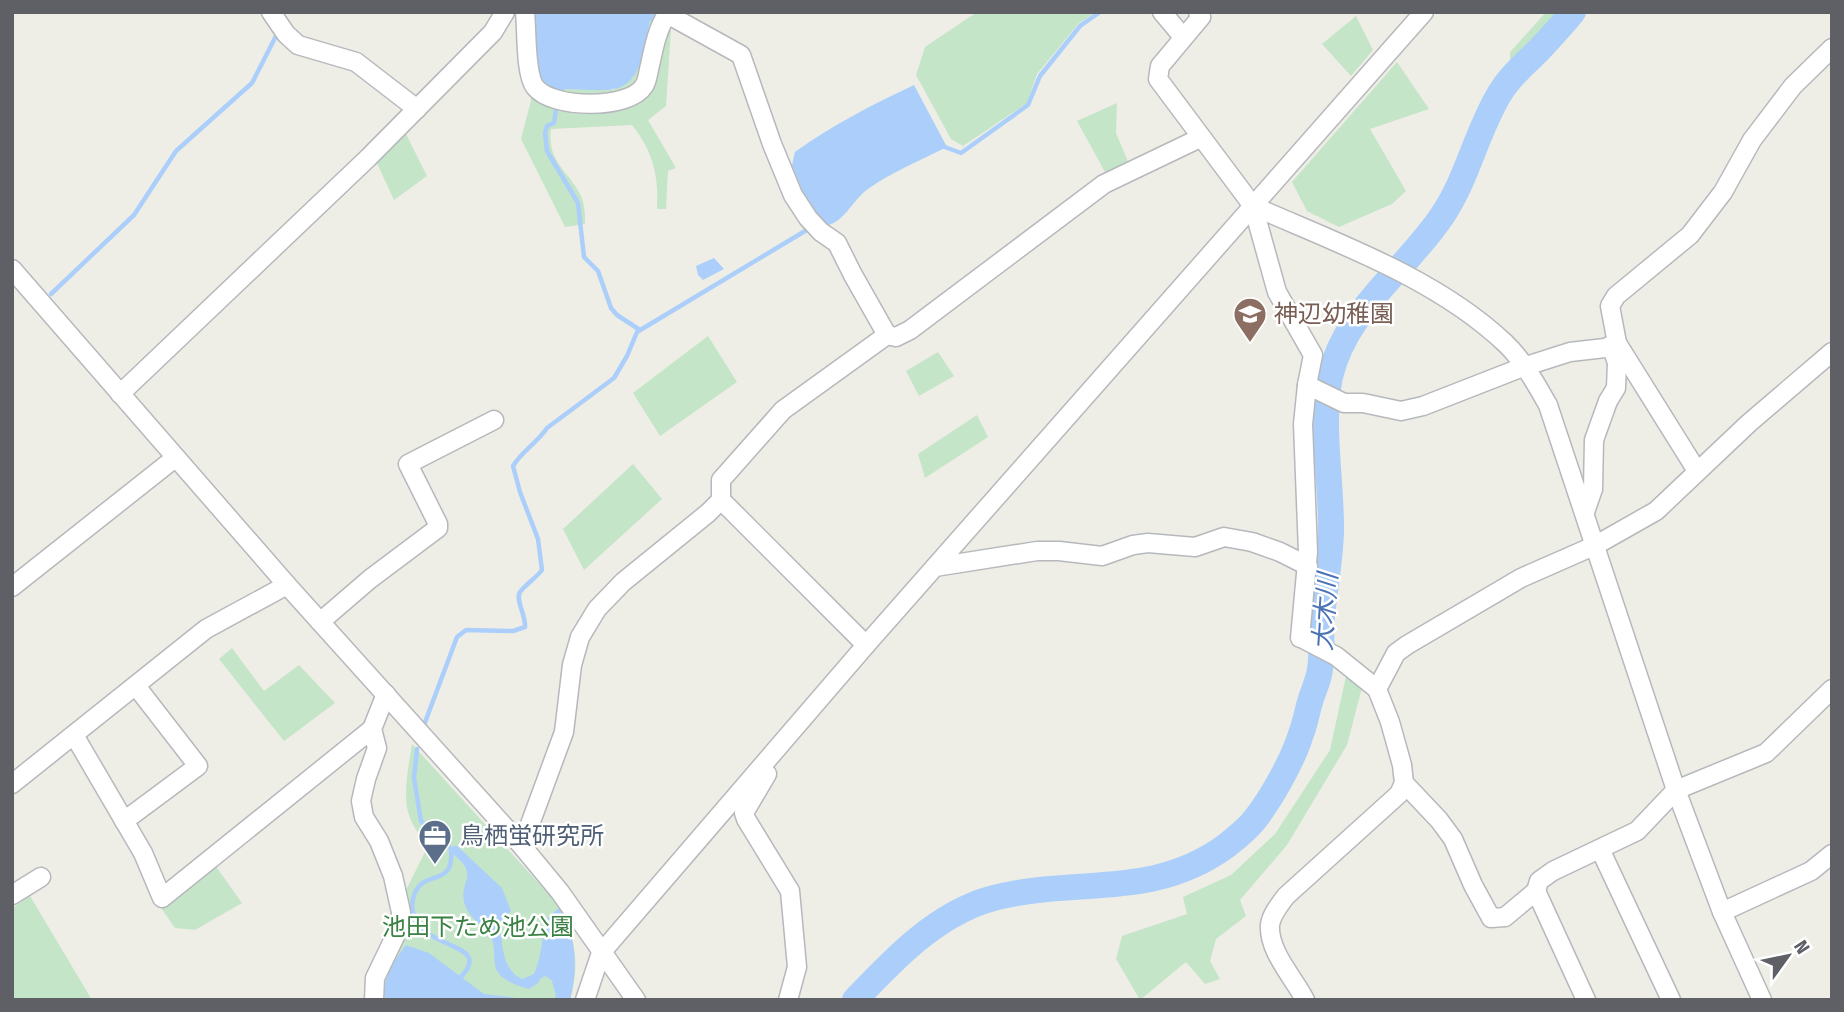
<svg xmlns="http://www.w3.org/2000/svg" width="1844" height="1012" viewBox="0 0 1844 1012" font-family="'Fira Sans Condensed','Noto Sans JP',sans-serif">
<style>
.green{fill:#c4e5c8}
.water{fill:#abcffa}
.lines{fill:none;stroke-linecap:round;stroke-linejoin:round}
.stream{stroke:#abcffa;stroke-width:4.5}
.river{stroke:#abcffa;stroke-width:26}
.minor-casing{stroke:#b6b8bc;stroke-width:21}
.minor{stroke:#fff;stroke-width:18}
.labels{text-anchor:middle;stroke-width:5;stroke-linejoin:round;paint-order:stroke}
.education-label{font-size:24px;fill:#785e54;stroke:#fff;text-anchor:start}
.service-label{font-size:24px;fill:#4e5e75;stroke:#fff;text-anchor:start}
.park-label{font-size:24px;fill:#3a8144;stroke:#fff}
.water-label{font-size:26px;font-style:italic;fill:#4b73b4;stroke:#fff}
</style>
<rect width="100%" height="100%" fill="#efeee6"/>
<g class="green">
<path d="M977 12H1096L1078 24 1037 74 1027 103 963 146 951 139 916 75 925 47Z"/>
<path d="M1546 12H1565L1533 49 1510 67V52Z"/>
<path d="M1356 16 1373 50 1351 76 1322 44Z"/>
<path d="M650 20 658 21 671 29 666 106 648 120 676 168 668 171 666 209H657C659 177 653 151 632 125L551 129C547 160 566 169 579 192 585 203 585 212 585 224L565 227 521 139 533 93 563 95 564 89 614 90 642 59Z"/>
<path d="M1397 62 1429 109 1370 129 1406 191 1392 204 1339 227 1307 211 1292 182Z"/>
<path d="M1117 103 1116 133 1129 164 1105 172 1077 121Z"/>
<path d="M404 130 427 176 394 200 375 159Z"/>
<path d="M708 336 737 382 660 436 633 393Z"/>
<path d="M938 352 954 376 919 396 906 371Z"/>
<path d="M977 415 988 437 925 478 918 454Z"/>
<path d="M633 464 662 499 584 570 563 529Z"/>
<path d="M232 648 264 691 299 665 335 703 284 741 219 659Z"/>
<path d="M1346 676 1363 684 1347 745 1287 845 1240 900 1246 916 1216 939 1210 961 1220 979 1205 984 1186 962 1140 1000 1116 959 1122 936 1187 914 1183 897 1231 875 1275 834 1330 750Z"/>
<path d="M412 744 554 900C575 931 581 963 570 1000H380L406 890 428 846C420 836 411 824 408 812 403 793 409 763 412 744Z"/>
<path d="M215 865 242 903 195 930 175 928 161 908Z"/>
<path d="M30 896 92 1000H12V908Z"/>
</g>
<g class="water">
<path d="M530 12H662L658 21H650C645 43 643 84 614 89 599 92 580 89 565 89L563 95 539 84Z"/>
<path d="M914 85 947 147C921 160 892 172 868 189 852 200 843 226 822 226L813 217 792 165 795 152C832 125 872 105 914 85Z"/>
<path d="M714 258 724 269 703 280 698 275 696 266Z"/>
<path d="M456 845 502 888 511 911 500 922C502 942 501 969 522 979L534 974C541 957 543 940 544 921L559 908C577 934 578 970 570 1000H553L556 996 552 981 546 976 541 978 538 983 529 989C516 985 498 980 495 965 493 954 496 944 489 934 481 923 469 918 465 905 457 880 482 877 452 853L451 849Z"/>
<path d="M406 945 429 953 484 994 534 1000H386C380 982 395 959 406 945Z"/>
</g>
<g class="lines">
<g class="stream">
<path d="M557 103 554 123 547 126 545 133 547 151 578 203 584 257 598 271 611 308 617 315 640 330"/>
<path d="M942 146 961 153 1028 105 1040 76 1080 26 1100 12"/>
<path d="M51 294 134 215 176 151 252 83 277 34"/>
<path d="M424 725 457 637 466 630 513 631 525 627C526 615 515 600 520 592 526 584 536 578 542 570L538 539 520 492 513 466C522 451 537 443 547 428L614 378 627 356 637 332 810 228"/>
<path d="M417 749 414 778 421 821 451 849C455 891 420 866 413 899 412 904 412 910 414 915 424 951 495 942 460 978"/>
</g>
<path class="river" d="M855 1000C893 960 935 915 990 899 1072 876 1151 901 1226 846 1236 838 1248 829 1256 818 1272 797 1293 760 1301 734 1305 724 1307 712 1310 702 1313 691 1319 680 1320 669 1323 653 1320 632 1322 615 1325 588 1330 560 1331 533 1332 483 1320 426 1330 377 1345 310 1406 270 1442 216 1468 178 1476 132 1500 93 1510 76 1523 66 1536 53 1549 40 1561 26 1573 12"/>
<defs>
<g id="minor">
<path d="M271 12 286 34 298 45 356 62 417 109"/>
<path d="M525 12C527 30 525 74 535 87 552 109 629 110 644 86 648 80 648 72 650 65 654 47 657 30 667 14L741 55 772 144 793 195 808 218 821 232 837 243 853 275 887 335 896 337 910 330 1104 184 1200 138"/>
<path d="M1162 12 1183 37"/>
<path d="M1198 12 1201 17 1160 66 1158 79 1253 206 1277 292 1313 355 1307 385 1344 403H1363L1401 411 1423 406 1523 367 1570 352 1605 348 1617 343"/>
<path d="M1253 206C1339 244 1436 278 1505 343 1523 360 1536 384 1548 405L1676 790 1722 912 1762 1000"/>
<path d="M12 269 287 585 522 846 560 892 636 1000"/>
<path d="M120 394 368 158 493 32 505 12"/>
<path d="M1697 471 1617 343 1610 306 1616 296 1690 235 1723 192 1752 140 1793 86 1832 48"/>
<path d="M721 500 866 645"/>
<path d="M1585 512 1593 489 1594 440 1608 401 1616 388 1617 363 1611 345"/>
<path d="M935 567 1037 551H1059L1102 556 1133 545 1148 543 1195 547 1224 537 1252 542 1280 552 1308 566"/>
<path d="M12 587 175 458"/>
<path d="M320 622 370 579 438 528V524L408 464 494 420"/>
<path d="M1300 638 1308 552 1303 424 1307 385"/>
<path d="M1377 689 1396 653 1407 645 1521 578 1596 545 1656 511 1749 423 1832 352"/>
<path d="M74 735 143 853 162 898 372 729"/>
<path d="M767 774 744 813 746 819 790 891 797 967 788 1000"/>
<path d="M1404 783 1439 820 1453 839 1473 885 1491 918 1505 917 1536 891 1539 881 1553 871 1637 831 1676 790 1766 753 1832 689"/>
<path d="M12 784 206 629 287 585"/>
<path d="M124 821 198 766 136 686"/>
<path d="M522 846 564 732 572 665 580 637 597 609 623 582 708 513 721 500V480L783 410 887 335"/>
<path d="M1600 849 1671 1000"/>
<path d="M1536 891 1586 1000"/>
<path d="M12 895 41 877"/>
<path d="M1722 912 1811 871 1832 854"/>
<path d="M374 1000 375 978 401 924V912L393 876 379 841 364 817 361 801 366 779 377 748 372 729 386 694"/>
<path d="M585 1000 601 953 866 645 1424 12"/>
<path d="M1305 1000C1294 978 1268 951 1270 925 1271 915 1280 904 1286 896L1399 794 1404 783 1402 765 1390 722 1377 689 1336 656 1305 640"/>
</g>
</defs>
<use href="#minor" class="minor-casing"/>
<use href="#minor" class="minor"/>
</g>
<defs>
<symbol id="school-pin" viewBox="-11 -11 22 30"><path d="M0 17L-7.5 6A9.5 9.5 0 1 1 7.5 6Z" fill="#8d6e63" stroke="#fff"/><path d="M0-5L7-2L0 1L-7-2ZM-4 1L0 2.5L4 1V4Q0 6-4 4Z" fill="#fff"/></symbol>
<symbol id="office-pin" viewBox="-11 -11 22 30"><path d="M0 17L-7.5 6A9.5 9.5 0 1 1 7.5 6Z" fill="#5c6f8a" stroke="#fff"/><path d="M-6-3h4V-5.5h4V-3h4V5H-6ZM-1-4.5V-3h2v-1.5ZM-6 0V1H6V0Z" fill="#fff"/></symbol>
</defs>
<g fill-rule="evenodd">
<use href="#school-pin" x="1231" y="295" width="38" height="52"/>
<use href="#office-pin" x="416" y="817" width="38" height="52"/>
</g>
<g class="labels">
<g class="education-label">
<text x="1274" y="322">神辺幼稚園</text>
</g>
<g class="service-label">
<text x="460" y="844">鳥栖蛍研究所</text>
</g>
<g class="park-label">
<text x="478" y="935">池田下ため池公園</text>
</g>
<g class="water-label">
<text transform="translate(1325 612) rotate(-86)" y="9">大木川</text>
</g>
</g>
<rect width="1844" height="1012" fill="none" stroke="#5e6066" stroke-width="28"/>
<g transform="translate(1788 956) rotate(57)" stroke="#ffffff" stroke-width="5" paint-order="stroke">
<path d="M0-5L12 26L0 18L-12 26Z" fill="#5e6066"/>
<text y="-10" font-size="19" font-weight="bold" text-anchor="middle" fill="#5e6066">N</text>
</g>
</svg>
